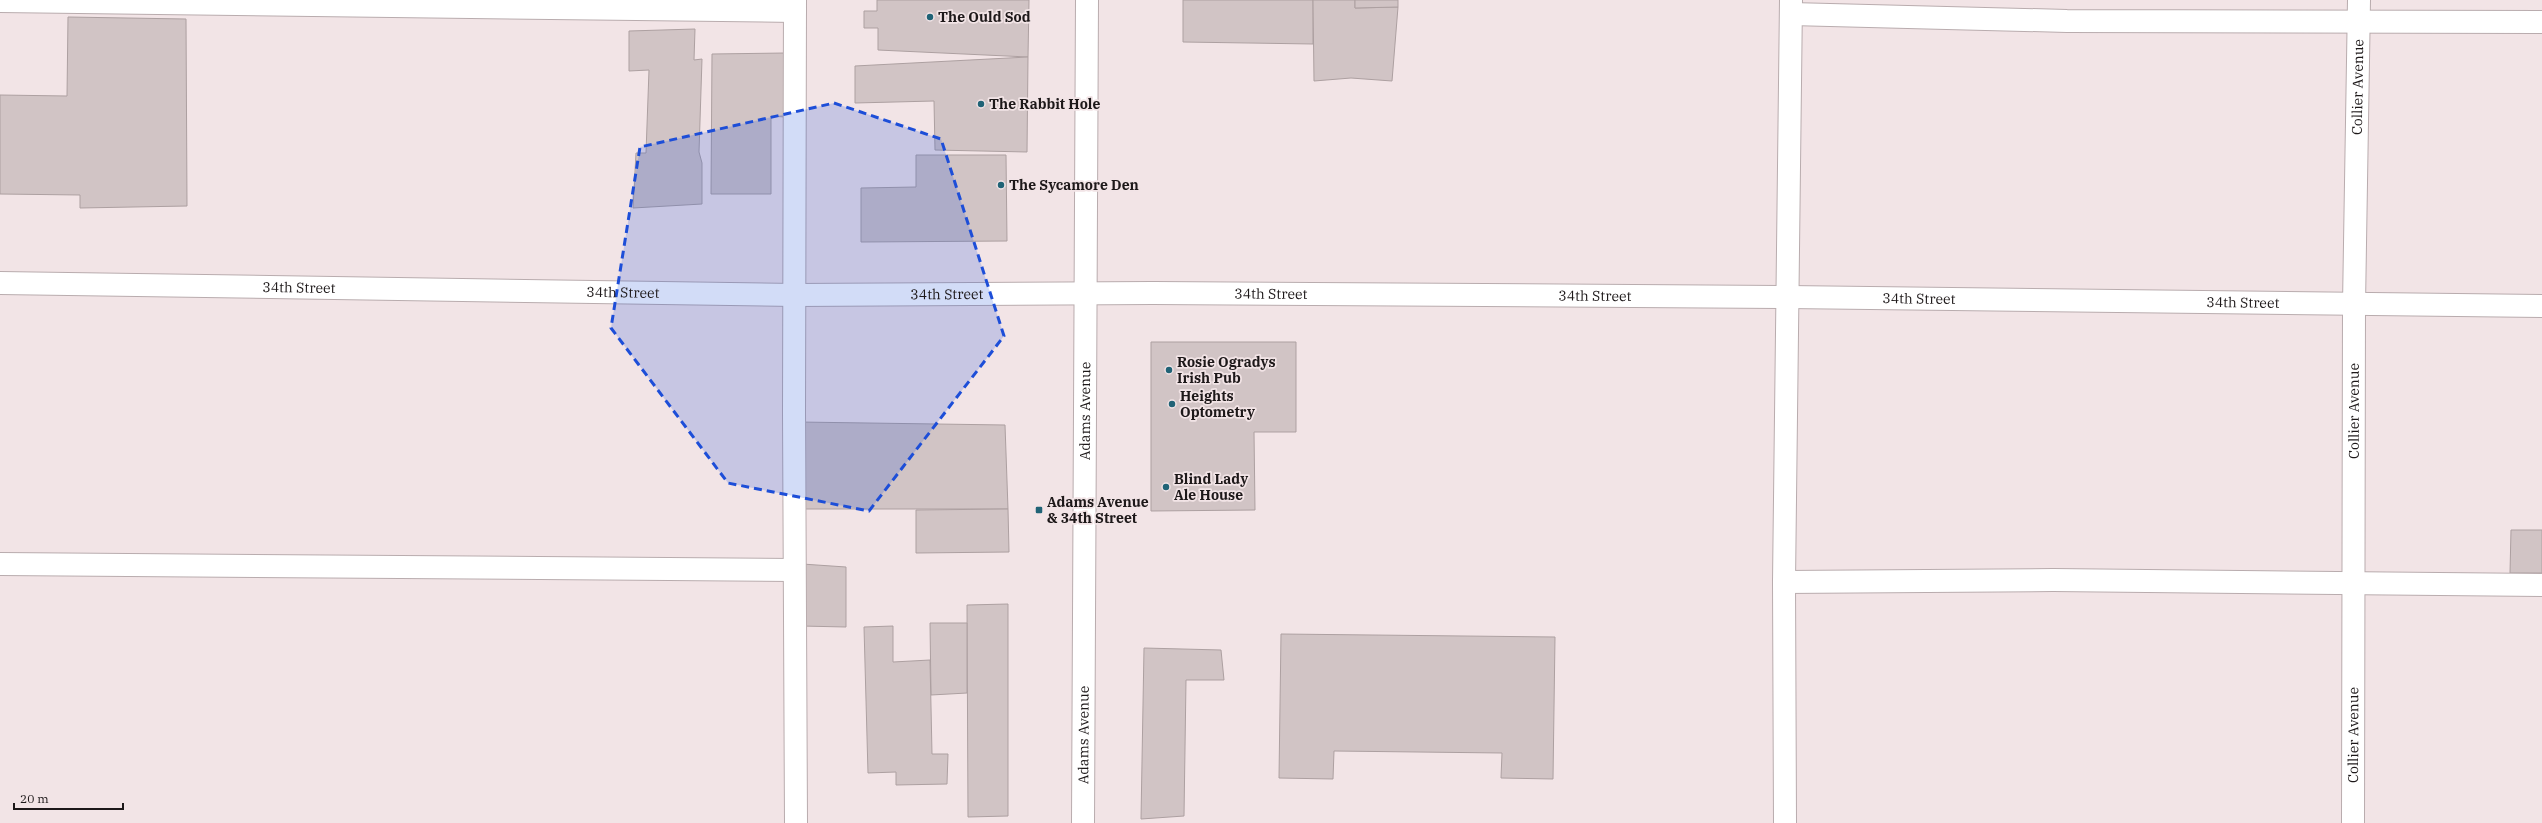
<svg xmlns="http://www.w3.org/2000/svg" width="2542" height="823" viewBox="0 0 2542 823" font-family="'IBM Plex Serif',serif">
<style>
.building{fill:#d1c4c5;stroke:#ada0a1}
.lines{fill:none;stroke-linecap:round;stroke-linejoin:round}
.minor-casing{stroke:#b9acae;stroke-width:24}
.major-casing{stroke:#b9acae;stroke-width:24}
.minor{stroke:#fff;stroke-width:22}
.major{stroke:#fff;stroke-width:22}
.marked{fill:#1d4ed8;fill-opacity:0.2;stroke:#1d4ed8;stroke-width:3;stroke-dasharray:8 5;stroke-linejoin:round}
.poi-dot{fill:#206376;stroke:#f2e4e6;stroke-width:1.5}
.labels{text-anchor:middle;stroke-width:3.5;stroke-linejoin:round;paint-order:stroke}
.poi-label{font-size:14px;font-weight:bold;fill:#1d1819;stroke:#f2e4e6;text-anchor:start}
.street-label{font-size:14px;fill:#1d1819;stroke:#f2e4e6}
</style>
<rect width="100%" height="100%" fill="#f2e4e6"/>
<g class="building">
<path d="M877 0H1029L1028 57 878 50V28H864V11H877Z"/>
<path d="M1183 0H1313V44L1183 42Z"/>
<path d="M1313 0H1355V8L1398 7 1392 81 1351 78 1314 81Z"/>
<path d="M1355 0H1398V7L1355 8Z"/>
<path d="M68 17 186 19 187 206 80 208V195L0 194V95L67 96Z"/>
<path d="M695 29 694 60 702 59 699 152 702 163V204L633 208 636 153H646L649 70 629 71V31Z"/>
<path d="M785 53V117L771 116V194H711L712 54Z"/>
<path d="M1028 57 1027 152 935 150 934 101 855 103V66Z"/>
<path d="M916 155H1006L1007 241 861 242V188L916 187Z"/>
<path d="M1151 342H1296V432H1254L1255 510 1151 511Z"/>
<path d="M799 422 1005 425 1008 509H800Z"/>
<path d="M1008 509 1009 552 916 553V510Z"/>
<path d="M2511 530H2542V573H2510Z"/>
<path d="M802 564 846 567V627L801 626Z"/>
<path d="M1008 604V816L968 817 967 605Z"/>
<path d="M930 623H967V693L931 695Z"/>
<path d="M893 626V662L930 660 932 754H948L947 784 896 785V772L868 773 864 627Z"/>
<path d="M1281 634 1555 637 1553 779 1501 778 1502 753 1334 751 1333 779 1279 778Z"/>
<path d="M1144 648 1221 650 1224 680H1186L1184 816 1141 819Z"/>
</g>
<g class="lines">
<defs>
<g id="minor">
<path d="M795 0C793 274 794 549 796 823"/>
<path d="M0 1 795 11"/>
<path d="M1791 14 2067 21 2542 22"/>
<path id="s1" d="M0 283 795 295 1153 293 1788 297 2542 306"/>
<path d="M0 564 794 570"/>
<path d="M1784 582 2053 580 2542 585"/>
<path d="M1785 823 1784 582 1791 0"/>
<path id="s2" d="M2353 823 2354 305 2359 0"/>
</g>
<g id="major">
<path id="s3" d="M1083 823 1087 0"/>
</g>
</defs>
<use href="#minor" class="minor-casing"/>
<use href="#major" class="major-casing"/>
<use href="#minor" class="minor"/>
<use href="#major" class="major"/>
</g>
<path class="marked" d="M834 103 941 139 1004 336 869 511 728 483 611 328 640 147Z"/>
<g class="poi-dot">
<circle cx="930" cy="17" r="4"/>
<circle cx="981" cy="104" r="4"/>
<circle cx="1001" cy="185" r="4"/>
<circle cx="1169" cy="370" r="4"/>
<circle cx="1172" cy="404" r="4"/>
<circle cx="1166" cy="487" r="4"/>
<rect x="1035" y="506" width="8" height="8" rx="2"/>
</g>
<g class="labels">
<g class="poi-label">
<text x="938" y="22">The Ould Sod</text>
<text x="989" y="109">The Rabbit Hole</text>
<text x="1009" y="190">The Sycamore Den</text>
<text x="1177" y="367">Rosie Ogradys<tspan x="1177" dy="16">Irish Pub</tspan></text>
<text x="1180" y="401">Heights<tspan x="1180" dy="16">Optometry</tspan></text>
<text x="1174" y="484">Blind Lady<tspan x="1174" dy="16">Ale House</tspan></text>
<text x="1047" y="507">Adams Avenue<tspan x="1047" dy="16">&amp; 34th Street</tspan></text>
</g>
<g class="street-label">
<text dy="5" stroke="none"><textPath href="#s2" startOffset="736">Collier Avenue</textPath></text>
<text dy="5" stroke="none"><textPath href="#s1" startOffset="299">34th Street</textPath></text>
<text dy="5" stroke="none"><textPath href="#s1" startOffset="623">34th Street</textPath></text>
<text dy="5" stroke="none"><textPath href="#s1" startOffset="947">34th Street</textPath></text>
<text dy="5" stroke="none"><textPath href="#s1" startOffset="1271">34th Street</textPath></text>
<text dy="5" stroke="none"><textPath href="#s1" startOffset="1595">34th Street</textPath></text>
<text dy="5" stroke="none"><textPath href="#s1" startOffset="1919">34th Street</textPath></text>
<text dy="5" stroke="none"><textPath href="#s1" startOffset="2243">34th Street</textPath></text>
<text dy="5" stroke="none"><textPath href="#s2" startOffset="412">Collier Avenue</textPath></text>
<text dy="5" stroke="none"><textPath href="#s3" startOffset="412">Adams Avenue</textPath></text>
<text dy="5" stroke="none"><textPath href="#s3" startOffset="88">Adams Avenue</textPath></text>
<text dy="5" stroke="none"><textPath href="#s2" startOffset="88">Collier Avenue</textPath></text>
</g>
</g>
<path d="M14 803v6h109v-6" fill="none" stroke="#1d1819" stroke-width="2"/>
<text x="20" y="803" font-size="12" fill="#1d1819" stroke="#f2e4e6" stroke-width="3" paint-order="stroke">20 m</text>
</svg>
